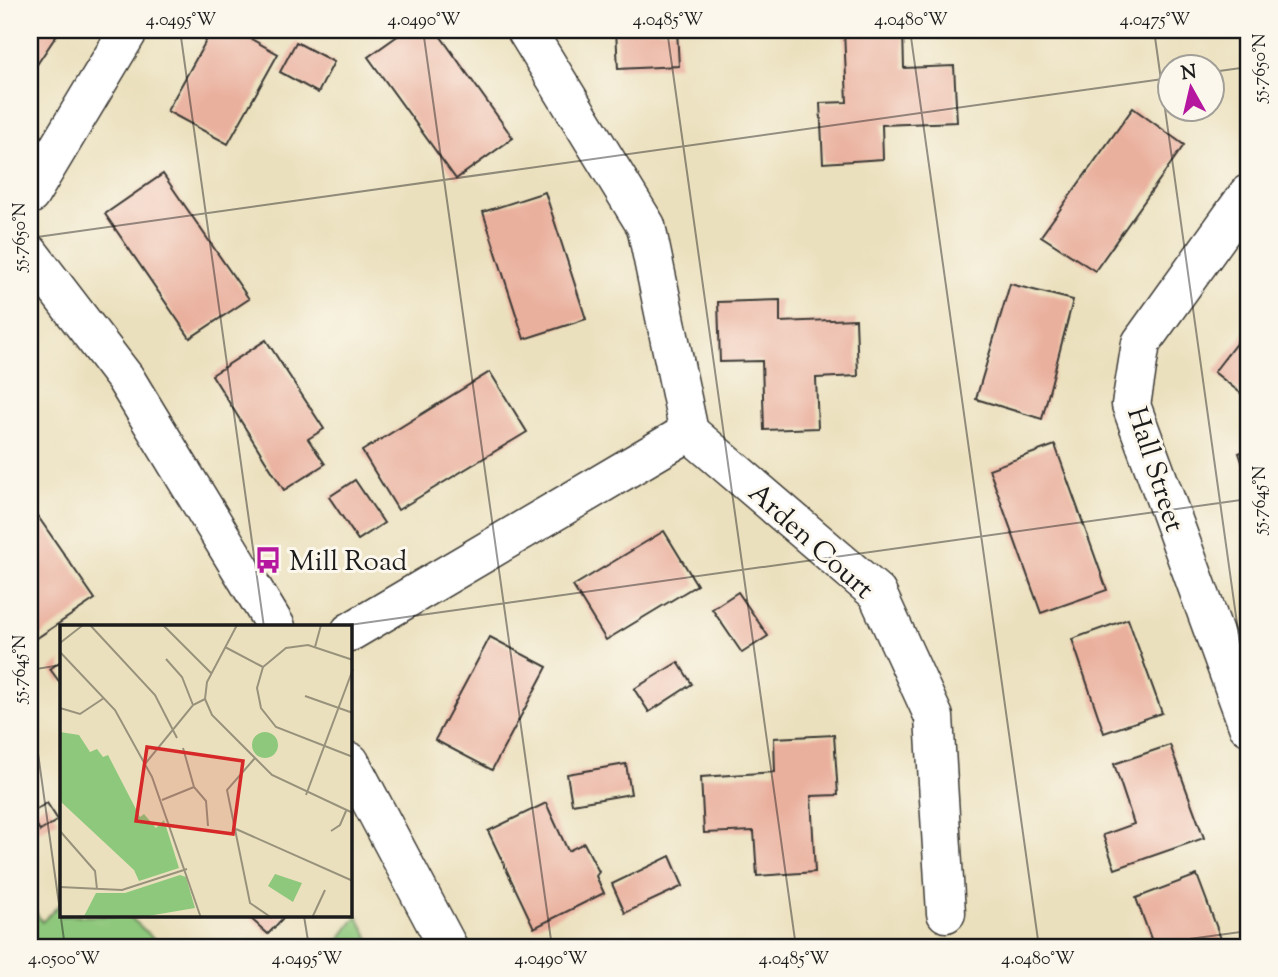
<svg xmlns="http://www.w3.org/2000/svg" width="1278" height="977" viewBox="0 0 1278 977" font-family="'Sorts Mill Goudy',serif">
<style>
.green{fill:#8ec87c;stroke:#55724c;stroke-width:2}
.building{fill:#eab09e}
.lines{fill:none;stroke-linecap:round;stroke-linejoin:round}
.street-casing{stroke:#3b3934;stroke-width:41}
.secondary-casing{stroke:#3b3934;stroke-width:41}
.street{stroke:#fff;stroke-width:38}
.secondary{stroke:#fff;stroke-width:38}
.ticks{fill:none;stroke:#1c1c1c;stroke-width:2;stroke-opacity:0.45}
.labels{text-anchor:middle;stroke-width:6;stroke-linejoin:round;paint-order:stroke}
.street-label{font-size:28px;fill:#1c1c1c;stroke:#fbf7ec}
.poi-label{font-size:28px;fill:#1c1c1c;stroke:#fbf7ec;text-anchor:start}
.inset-road{fill:none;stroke:#98927d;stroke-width:2}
.view{fill:#d62828;fill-opacity:0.15;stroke:#d62828;stroke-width:3.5}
.inset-edge{fill:none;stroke:#1c1c1c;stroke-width:3.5}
.neatline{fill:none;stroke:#1c1c1c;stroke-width:2.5}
.ticks-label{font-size:18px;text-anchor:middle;fill:#1c1c1c}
</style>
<rect width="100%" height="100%" fill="#fbf7ec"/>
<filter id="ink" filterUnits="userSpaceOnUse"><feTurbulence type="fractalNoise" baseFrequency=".0143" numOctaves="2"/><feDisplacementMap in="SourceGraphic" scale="14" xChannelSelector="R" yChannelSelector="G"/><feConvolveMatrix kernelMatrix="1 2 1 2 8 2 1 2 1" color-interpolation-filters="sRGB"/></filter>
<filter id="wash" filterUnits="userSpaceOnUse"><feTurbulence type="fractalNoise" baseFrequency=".00686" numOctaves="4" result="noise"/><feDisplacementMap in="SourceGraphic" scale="28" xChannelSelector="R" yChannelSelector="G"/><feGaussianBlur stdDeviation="1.57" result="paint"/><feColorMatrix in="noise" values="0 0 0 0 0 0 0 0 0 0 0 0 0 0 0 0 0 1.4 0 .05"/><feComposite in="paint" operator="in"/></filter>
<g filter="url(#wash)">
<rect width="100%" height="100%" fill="#ebe0bd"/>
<g class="green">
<path d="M30 903 42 922 61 903V916H129L163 947H30Z"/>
<path d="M357 916 374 947H334Z"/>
</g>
<g id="blocks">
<g class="building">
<path d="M30 30H60L30 75Z"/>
<path d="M212 30H235L278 54 228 144 167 111Z"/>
<path d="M406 30H436L513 138 456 179 368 57Z"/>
<path d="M616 30H677L679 66 618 69Z"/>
<path d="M844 30H903L904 68 954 66 957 122 882 125 883 159 823 163 820 103 847 102Z"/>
<path d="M296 42 334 62 318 93 280 72Z"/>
<path d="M1133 108 1184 145 1095 271 1041 236Z"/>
<path d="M163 174 249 299 190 338 105 214Z"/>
<path d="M545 192 586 319 524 339 483 212Z"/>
<path d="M1010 284 1073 300 1042 419 976 399Z"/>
<path d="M780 300V322L856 319 858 376 816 378 818 428 764 430 762 361 720 362 718 302Z"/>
<path d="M1248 328V399L1214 372Z"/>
<path d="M266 340 324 429 308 439 325 464 284 490 212 375Z"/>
<path d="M490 372 527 432 398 510 362 451Z"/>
<path d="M1055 445 1107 590 1041 613 989 469Z"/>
<path d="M1248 450V479L1239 453Z"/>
<path d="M355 480 384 523 358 540 329 497Z"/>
<path d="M30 505 95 599 37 638 30 628Z"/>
<path d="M664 531 697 585 606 640 573 586Z"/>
<path d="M738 592 768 636 742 653 712 609Z"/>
<path d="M1128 619 1162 713 1104 733 1072 639Z"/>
<path d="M490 637 547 667 492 770 435 740Z"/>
<path d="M61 661V684L50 669Z"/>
<path d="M678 662 692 684 649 712 634 689Z"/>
<path d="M834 735 838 795 811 796 815 872 757 876 754 831 704 833 701 777 775 772 774 738Z"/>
<path d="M1170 745 1204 838 1115 869 1103 835 1134 824 1114 764Z"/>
<path d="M626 764 631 794 572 804 567 774Z"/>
<path d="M47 803 58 820 40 831 30 813Z"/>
<path d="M546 803 568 851 584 843 599 872 596 876 604 893 534 928 488 831Z"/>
<path d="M670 856 683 886 625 913 612 884Z"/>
<path d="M1197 875 1224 947H1154L1136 898Z"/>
<path d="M248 916H285L268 934Z"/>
</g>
</g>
</g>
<g filter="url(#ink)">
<use href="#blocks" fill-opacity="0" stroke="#3b3934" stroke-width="2"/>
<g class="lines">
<defs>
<g id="street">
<path d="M526 30 646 226 689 432 877 593 934 717 946 913"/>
<path d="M1248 194 1141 343 1131 405 1248 726"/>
<path d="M30 195 129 30"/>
<path d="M350 632 689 432"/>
</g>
<g id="secondary">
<path d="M30 254 125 378 276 627"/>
<path d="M350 762 448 947"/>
</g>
</defs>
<use href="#street" class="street-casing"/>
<use href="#secondary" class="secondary-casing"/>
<use href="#street" class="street"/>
<use href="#secondary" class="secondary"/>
</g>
</g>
<path class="ticks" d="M180 30 264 627M423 30 552 947M667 30 796 947M910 30 1039 947M1154 30 1248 702M1212 72 1248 67M30 238 1170 78M335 627 1248 499M30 670 61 665M30 696 65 947M304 916 309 947M1130 947 1248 931"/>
<defs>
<symbol id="bus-bare" viewBox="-9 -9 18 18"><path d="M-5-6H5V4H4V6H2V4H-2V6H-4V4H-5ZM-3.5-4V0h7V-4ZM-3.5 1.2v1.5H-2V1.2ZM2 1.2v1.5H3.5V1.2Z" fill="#b5179e" stroke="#fbf7ec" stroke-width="2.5" paint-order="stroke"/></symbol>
</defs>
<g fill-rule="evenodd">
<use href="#bus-bare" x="249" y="541" width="38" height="38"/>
</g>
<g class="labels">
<g class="street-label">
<text transform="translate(1157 469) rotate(72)" y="10">Hall Street</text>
<text transform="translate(812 540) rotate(42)" y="10">Arden Court</text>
</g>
<g class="poi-label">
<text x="289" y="570">Mill Road</text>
</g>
</g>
<g transform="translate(60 625)">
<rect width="292" height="292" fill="#ebe0bd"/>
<path d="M0 107 19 110 30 127 37 124 43 132 48 130 80 192 84 189 96 203 104 195 119 243 79 256 74 245 0 176ZM192 120a13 13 0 1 1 26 0a13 13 0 1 1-26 0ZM215 249 242 258 233 277 208 261ZM120 250 126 252 135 283 82 292 23 293 36 268H65Z" fill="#8ec87c"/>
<path class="inset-road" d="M30 0 95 70 117 113M103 0 151 48M177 0 147 57 145 74 152 90 212 150 293 188M0 18 23 0M165 22 203 42M255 22 261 0M0 27 55 85 92 152 141 293M106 34 122 52 133 80M293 35 248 20 226 23 203 42 197 63 201 83 216 102 293 132M245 71 293 88M0 83 20 89 44 73M123 123 134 162 146 176 148 201M195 133 167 165 190 278 212 293M85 139 133 80 145 74M246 170 293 44M102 175 134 162M176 204 293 256M0 206 35 246 37 264M271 206 280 200 286 186M0 262 62 265 127 244M252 293 265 265"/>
<path class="view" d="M87 122 183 136 173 209 76 196Z"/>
<rect width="292" height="292" class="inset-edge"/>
</g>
<rect width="1278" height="977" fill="none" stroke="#fbf7ec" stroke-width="77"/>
<g transform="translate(1191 88) rotate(352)"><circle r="33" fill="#fbf7ec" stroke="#a29f99" stroke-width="2"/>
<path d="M0-5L12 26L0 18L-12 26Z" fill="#b5179e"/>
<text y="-10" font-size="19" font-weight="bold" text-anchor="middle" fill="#1c1c1c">N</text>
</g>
<rect x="38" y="38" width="1202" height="901" class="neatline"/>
<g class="ticks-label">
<text x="181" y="25">4.0495°W</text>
<text x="424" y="25">4.0490°W</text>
<text x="668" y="25">4.0485°W</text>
<text x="911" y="25">4.0480°W</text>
<text x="1155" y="25">4.0475°W</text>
<text transform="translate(1259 68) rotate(-90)" y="6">55.7650°N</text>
<text transform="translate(19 237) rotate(-90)" y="6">55.7650°N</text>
<text transform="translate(1259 500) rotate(-90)" y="6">55.7645°N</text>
<text transform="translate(19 669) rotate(-90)" y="6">55.7645°N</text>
<text x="64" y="964">4.0500°W</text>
<text x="307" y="964">4.0495°W</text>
<text x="551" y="964">4.0490°W</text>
<text x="794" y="964">4.0485°W</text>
<text x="1038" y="964">4.0480°W</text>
</g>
</svg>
